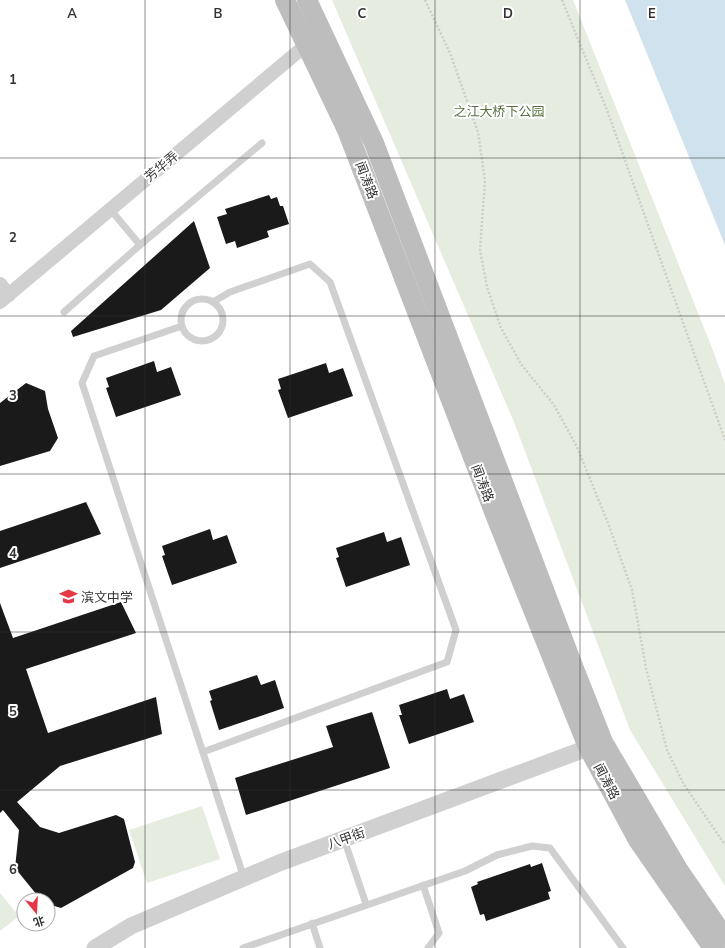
<svg xmlns="http://www.w3.org/2000/svg" width="725" height="948" viewBox="0 0 725 948" font-family="'Nunito Sans','Noto Sans SC',sans-serif">
<style>
.green{fill:#e6ecdf}
.water{fill:#cfe2ee}
.building{fill:#1a1a1a}
.lines{fill:none;stroke-linecap:round;stroke-linejoin:round}
.path{stroke:#cdcdcd;stroke-width:2.5;stroke-dasharray:2 2;stroke-linecap:butt}
.service{stroke:#d0d0d0;stroke-width:7}
.minor{stroke:#d0d0d0;stroke-width:14}
.tertiary{stroke:#d0d0d0;stroke-width:17}
.secondary{stroke:#bdbdbd;stroke-width:20}
.grid{fill:none;stroke:#333;stroke-width:1;stroke-opacity:0.55}
.labels{text-anchor:middle;stroke-width:4;stroke-linejoin:round;paint-order:stroke}
.park-label{font-size:13px;fill:#56703f;stroke:#fff}
.street-label{font-size:13px;fill:#333;stroke:#fff}
.poi-label{font-size:13px;fill:#333;stroke:#fff;text-anchor:start}
.grid-label{font-size:13px;text-anchor:middle;font-weight:bold;fill:#333;stroke:#fff;stroke-width:4;stroke-linejoin:round;paint-order:stroke}
</style>
<rect width="100%" height="100%" fill="#fff"/>
<g class="green">
<path d="M332 0H573L714 353 725 384V886L630 730 514 422Z"/>
<path d="M202 806 220 859 147 883 129 830Z"/>
<path d="M0 893 19 916 0 931Z"/>
</g>
<path class="water" d="M625 0H725V245Z"/>
<g class="building">
<path d="M269 195 271 199 277 197 280 206H283L289 224 267 231 269 237 237 248 235 241 226 244 217 217 227 214 225 209Z"/>
<path d="M194 221 210 268 161 310 73 337 71 331Z"/>
<path d="M154 361 157 372 171 367 181 395 116 417 106 388 109 387 106 378Z"/>
<path d="M326 363 329 373 343 368 353 396 288 418 278 390 281 389 278 379Z"/>
<path d="M26 383 45 391 48 409 58 438 50 451 0 466V403Z"/>
<path d="M86 502 101 534 0 568V531Z"/>
<path d="M210 529 213 540 227 535 237 563 172 585 162 556 165 555 162 546Z"/>
<path d="M384 532 387 542 401 537 410 565 346 587 336 558 339 557 336 548Z"/>
<path d="M121 602 136 633 26 669 48 733 156 697 162 734 60 766 17 802 40 827 59 833 116 815 124 819 135 862 133 868 61 908 48 904V900H41L15 868 19 830 3 810 0 813V603L13 638Z"/>
<path d="M257 675 261 685 275 680 284 708 219 730 210 701 212 700 209 691Z"/>
<path d="M447 689 450 699 464 694 474 722 409 744 399 715H402L399 705Z"/>
<path d="M372 712 390 768 246 815 235 778 333 747 326 726Z"/>
<path d="M542 863 551 891 548 892 550 899 486 921 484 914 480 915 471 887 478 884 477 882 530 864 531 867Z"/>
</g>
<g class="lines">
<g class="path">
<path d="M425 0 450 53 478 132 485 181 480 250 487 287 501 328 521 364 554 405 577 447 608 523 632 590 646 668 667 750 683 783 725 845"/>
<path d="M562 0 607 110 725 440"/>
</g>
<g class="service">
<path d="M110 209 140 245"/>
<circle cx="202" cy="320" r="21"/>
<path d="M64 312 140 245 262 143"/>
<path d="M182 326 94 356 82 383 244 878"/>
<path d="M203 752 447 662 456 630 330 282 310 264 230 292 213 302"/>
<path d="M344 839 366 904"/>
<path d="M423 885 439 933 428 948"/>
<path d="M312 923 320 948"/>
<path d="M243 948 465 871 497 855 532 846 550 848 623 948"/>
</g>
<g class="minor">
<path d="M0 284 9 295"/>
<path d="M0 302 312 40"/>
</g>
<path class="tertiary" d="M95 948 131 926 279 863 601 743"/>
<g class="secondary">
<path d="M285 0 347 130 498 522 588 747 638 840 713 948"/>
<path d="M307 0 374 143 573 666 603 742 679 871 725 938"/>
</g>
</g>
<path class="grid" d="M145 0V948M290 0V948M435 0V948M580 0V948M0 158H725M0 316H725M0 474H725M0 632H725M0 790H725"/>
<defs>
<symbol id="school-bare" viewBox="-9 -9 18 18"><path d="M0-5L7-2L0 1L-7-2ZM-4 1L0 2.5L4 1V4Q0 6-4 4Z" fill="#e63946" stroke="#fff" stroke-width="2.5" paint-order="stroke"/></symbol>
</defs>
<g fill-rule="evenodd">
<use href="#school-bare" x="56" y="584" width="25" height="25"/>
</g>
<g class="labels">
<g class="park-label">
<text x="499" y="116">之江大桥下公园</text>
</g>
<g class="street-label">
<text transform="translate(161 166) rotate(-40)" y="5">芳华弄</text>
<text transform="translate(367 180) rotate(69)" y="5">闻涛路</text>
<text transform="translate(483 483) rotate(69)" y="5">闻涛路</text>
<text transform="translate(607 781) rotate(62)" y="5">闻涛路</text>
<text transform="translate(346 838) rotate(-20)" y="5">八甲街</text>
</g>
<g class="poi-label">
<text x="81" y="602">滨文中学</text>
</g>
</g>
<g class="grid-label">
<text x="72" y="18">A</text>
<text x="218" y="18">B</text>
<text x="362" y="18">C</text>
<text x="508" y="18">D</text>
<text x="652" y="18">E</text>
<text x="13" y="84">1</text>
<text x="13" y="242">2</text>
<text x="13" y="400">3</text>
<text x="13" y="558">4</text>
<text x="13" y="716">5</text>
<text x="13" y="874">6</text>
</g>
<g transform="translate(36 912) rotate(162)"><circle r="19" fill="#ffffff" stroke="#adadad"/>
<path d="M0-3L7 15L0 10L-7 15Z" fill="#e63946"/>
<text y="-6" font-size="11" font-weight="bold" text-anchor="middle" fill="#333333">北</text>
</g>
</svg>
